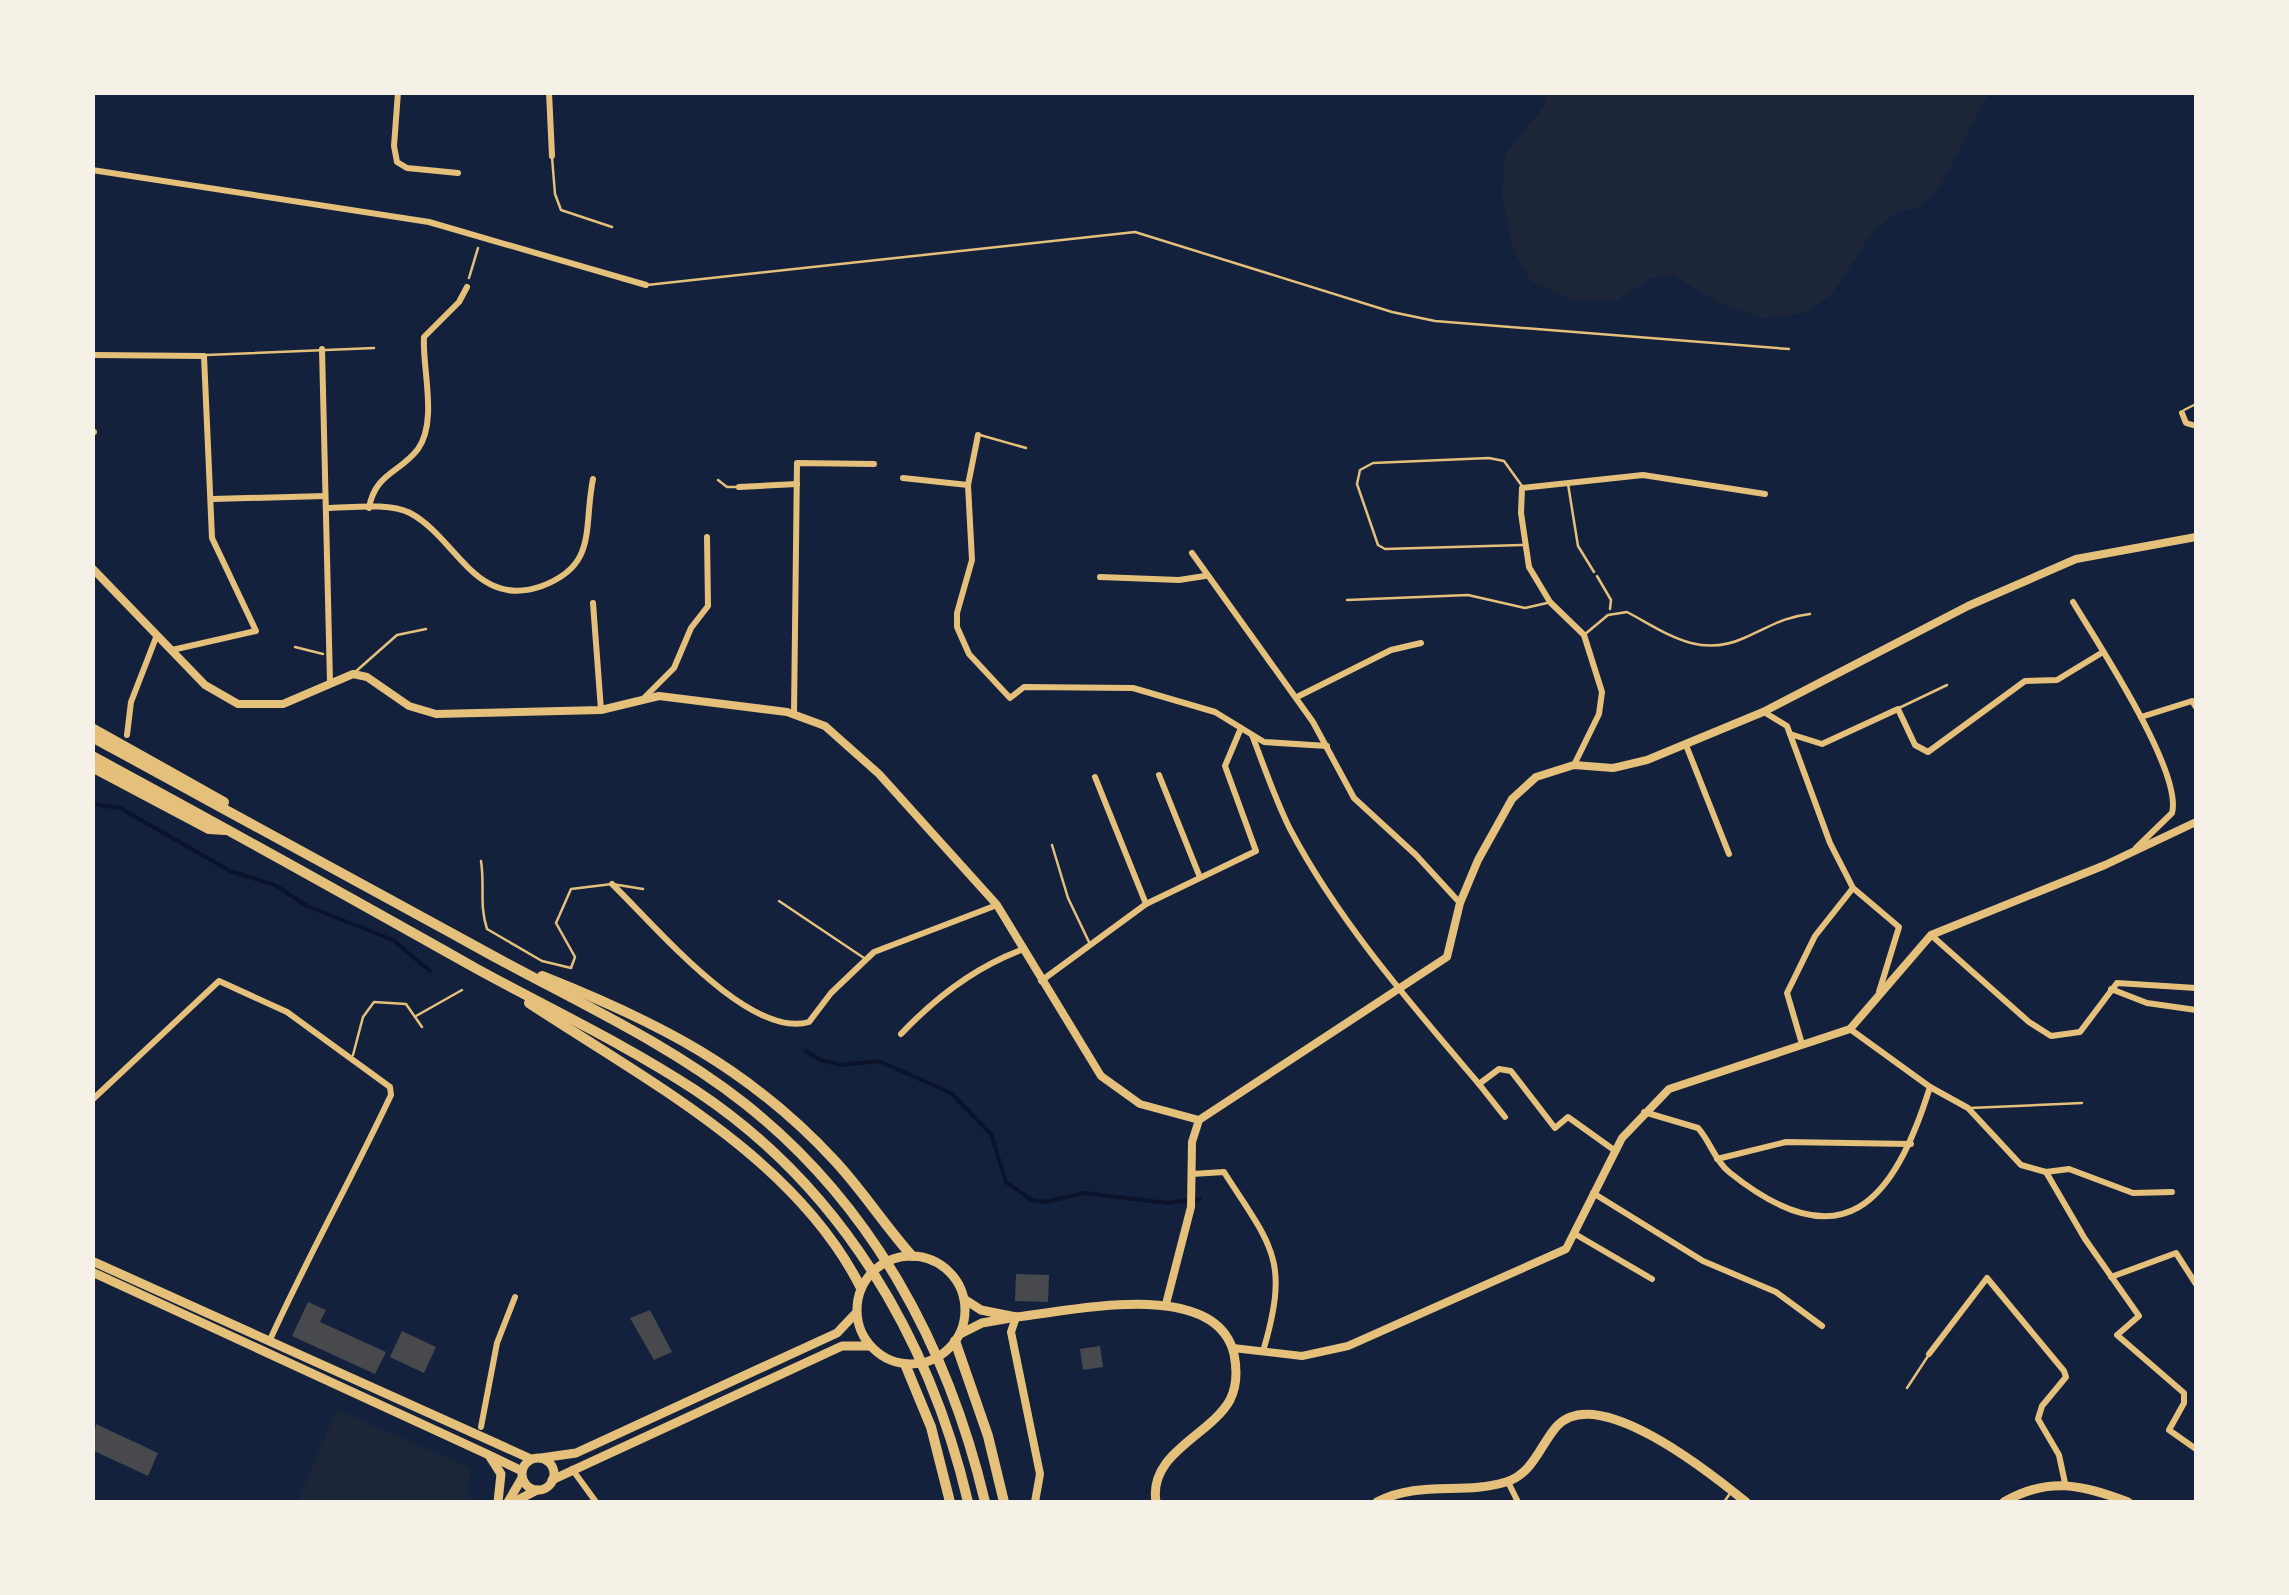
<svg xmlns="http://www.w3.org/2000/svg" width="2289" height="1595" viewBox="0 0 2289 1595" font-family="'Titillium Web',sans-serif">
<style>
.green{fill:#1d2539}
.lines{fill:none;stroke-linecap:round;stroke-linejoin:round}
.stream{stroke:#0b132b;stroke-width:4}
.building{fill:#48494c}
.path{stroke:#e5c07b;stroke-width:2.5}
.service{stroke:#e5c07b;stroke-width:2.5}
.minor{stroke:#e5c07b;stroke-width:6}
.tertiary{stroke:#e5c07b;stroke-width:8}
.secondary{stroke:#e5c07b;stroke-width:9}
.trunk{stroke:#e5c07b;stroke-width:10}
</style>
<rect width="100%" height="100%" fill="#14213d"/>
<g class="green">
<path d="M1544 93V92L1989 93 1938 190 1918 209 1900 210 1873 231 1831 295 1802 314 1763 318 1721 304 1673 275 1651 278 1617 300H1572L1531 281 1514 252 1502 198 1505 155 1547 103Z"/>
<path d="M337 1410 471 1468 467 1488 472 1502H297Z"/>
</g>
<g class="lines">
<g class="stream">
<path d="M92 804 120 808 230 871 275 885 307 906 393 940 430 971"/>
<path d="M806 1051 820 1060 841 1065 879 1061 951 1093 991 1134 1006 1182 1032 1200 1043 1202 1085 1193 1167 1203 1200 1199"/>
</g>
</g>
<g class="building">
<path d="M1016 1274 1049 1275 1048 1302 1015 1301Z"/>
<path d="M308 1302 326 1310 320 1322 386 1352 375 1374 292 1336Z"/>
<path d="M650 1310 672 1352 654 1360 630 1318Z"/>
<path d="M402 1331 436 1347 424 1373 390 1357Z"/>
<path d="M1100 1346 1103 1367 1083 1370 1080 1349Z"/>
<path d="M96 1424 158 1453 148 1476 92 1450Z"/>
</g>
<g class="lines">
<g class="path">
<path d="M469 278 478 248"/>
<path d="M1597 576 1611 600 1610 609"/>
<path d="M295 647 323 654"/>
</g>
<g class="service">
<path d="M552 157 555 194 561 210 612 227"/>
<path d="M647 285 1135 232 1392 312 1435 321 1789 349"/>
<path d="M206 355 374 348"/>
<path d="M2184 410 2196 404"/>
<path d="M980 435 1026 448"/>
<path d="M718 480 727 487H739"/>
<path d="M1568 484 1578 546 1594 572"/>
<path d="M1522 486 1504 461 1489 458 1373 463 1360 470 1357 484 1378 545 1385 549 1522 545"/>
<path d="M1347 600 1468 595 1525 608 1547 603"/>
<path d="M1584 635 1608 615 1627 612C1665 632 1698 659 1744 638 1768 628 1782 617 1810 614"/>
<path d="M354 673 397 635 426 629"/>
<path d="M1899 708 1947 685"/>
<path d="M1052 845 1068 898 1089 942"/>
<path d="M481 861C485 886 479 904 487 929L542 961 571 968 575 957 556 923 571 889 612 884 643 889"/>
<path d="M779 901 864 958"/>
<path d="M416 1016 462 990"/>
<path d="M353 1055 363 1017 374 1002 406 1004 422 1027"/>
<path d="M1970 1108 2082 1103"/>
<path d="M1907 1388 1928 1356"/>
<path d="M1724 1502 1731 1492"/>
</g>
<g class="minor">
<path d="M398 92 394 146 397 162 407 168 458 173"/>
<path d="M549 92 552 156"/>
<path d="M92 170 429 222 646 285"/>
<path d="M322 349 330 682"/>
<path d="M93 355 204 356 212 538 256 631 172 650"/>
<path d="M2182 413 2186 423 2196 426"/>
<path d="M92 432H94"/>
<path d="M903 478 968 485 978 435"/>
<path d="M968 485 972 560 957 613V627L969 654 1010 698 1024 687 1133 688 1215 712 1264 742 1327 746"/>
<path d="M739 487 797 484"/>
<path d="M213 499 325 496"/>
<path d="M326 508C349 508 388 502 410 513 457 538 475 610 542 586 598 565 583 529 593 479"/>
<path d="M369 508C375 473 400 473 418 449 438 421 422 368 424 337L459 302 467 287"/>
<path d="M1192 553 1313 722 1354 798 1416 855 1460 903"/>
<path d="M1100 577 1179 580 1205 576"/>
<path d="M2073 602C2097 642 2183 772 2172 813L2136 848"/>
<path d="M593 603 601 710"/>
<path d="M645 697 674 668 691 628 708 606 707 537"/>
<path d="M1297 697 1391 650 1421 643"/>
<path d="M1764 712 1787 726 1830 843 1853 888 1899 927 1879 992"/>
<path d="M794 714 797 463 874 464"/>
<path d="M2141 717 2192 701 2196 707"/>
<path d="M1790 734 1822 744 1898 709 1915 745 1928 752 2025 681 2057 680 2103 652"/>
<path d="M127 735 131 702 157 635"/>
<path d="M1252 735C1264 766 1275 799 1290 829 1339 922 1411 1004 1479 1084L1499 1069 1511 1071 1555 1128 1568 1117 1614 1150"/>
<path d="M1686 745 1729 854"/>
<path d="M1574 765 1599 714 1602 692 1584 635 1550 602 1529 567 1521 513 1522 488 1643 475 1765 494"/>
<path d="M1159 775 1199 875"/>
<path d="M1095 777 1146 904"/>
<path d="M612 884C652 922 749 1040 809 1022L831 993 874 952 997 905"/>
<path d="M1931 935 2029 1022 2051 1036 2080 1032 2117 983 2196 988"/>
<path d="M1041 981 1146 904 1256 851 1225 766 1241 728"/>
<path d="M2111 989 2147 1003 2196 1010"/>
<path d="M1850 1029 1930 1087 1968 1108 2021 1165 2046 1172 2069 1169 2133 1193 2172 1192"/>
<path d="M901 1034C936 997 977 966 1024 949"/>
<path d="M1802 1044 1787 993 1815 936 1853 888"/>
<path d="M1479 1084 1505 1117"/>
<path d="M92 1100 219 981 287 1012 390 1087 391 1095C352 1178 307 1258 269 1342"/>
<path d="M1644 1112 1698 1128C1710 1141 1715 1161 1729 1172 1843 1264 1894 1202 1930 1087"/>
<path d="M1717 1159 1786 1142 1911 1144"/>
<path d="M2046 1172 2085 1239 2139 1316 2117 1335 2184 1393V1403L2169 1430 2196 1449"/>
<path d="M1192 1174 1224 1172C1271 1246 1290 1258 1264 1348"/>
<path d="M1593 1193 1703 1261 1776 1292 1822 1326"/>
<path d="M1575 1234 1652 1279"/>
<path d="M2111 1277 2176 1253 2196 1284"/>
<path d="M1929 1354 1987 1278 2064 1371 2066 1377 2042 1406 2038 1419 2059 1455 2065 1483"/>
<path d="M481 1427 497 1343 515 1297"/>
<path d="M572 1469 596 1502"/>
<path d="M1508 1482 1518 1502"/>
</g>
<g class="tertiary">
<path d="M92 568 205 685 238 704H283L353 674 367 677 409 706 436 714 601 710 659 696 787 712 825 726 879 774 997 905 1101 1076 1140 1104 1199 1120"/>
<path d="M1166 1304 1191 1207 1192 1142 1199 1120 1447 957 1460 903 1478 860 1512 799 1536 777 1574 765 1613 768 1647 760 1763 712 1968 606 2076 559 2196 537"/>
<path d="M1016 1317 1011 1332 1040 1474 1035 1502"/>
<path d="M1233 1348 1302 1356 1348 1346 1566 1249 1622 1138 1669 1089 1850 1029 1931 935 2105 865 2196 822"/>
</g>
<g class="secondary">
<circle cx="911" cy="1310" r="54"/>
<path d="M92 1261 531 1459"/>
<path d="M92 1272 489 1455 501 1474 498 1502"/>
<path d="M1016 1317C1072 1311 1216 1277 1234 1354 1237 1369 1237 1386 1230 1400 1210 1436 1148 1453 1156 1502"/>
<path d="M960 1334 982 1323 1016 1317 981 1310 964 1299"/>
<path d="M491 1456 522 1471"/>
<path d="M541 1458 576 1453 837 1333 856 1313"/>
<circle cx="538" cy="1474" r="16"/>
<path d="M552 1480 842 1346H870"/>
<path d="M508 1502 522 1478"/>
<path d="M514 1502 537 1490"/>
<path d="M1377 1502C1419 1480 1463 1495 1506 1482 1533 1474 1540 1445 1557 1426 1598 1382 1713 1475 1746 1502"/>
<path d="M2004 1502C2049 1476 2082 1485 2128 1502"/>
</g>
<g class="trunk">
<path d="M92 728 224 802"/>
<path d="M92 737C223 809 354 879 484 951 571 999 665 1041 744 1103 872 1204 948 1346 985 1502"/>
<path d="M92 756C222 826 349 897 477 969 550 1009 625 1044 695 1090 840 1186 929 1336 968 1502"/>
<path d="M92 767 209 829 225 830"/>
<path d="M542 976C658 1022 749 1068 835 1161 863 1191 885 1226 912 1256"/>
<path d="M529 1003C647 1081 795 1157 861 1288"/>
<path d="M955 1341 988 1436 1004 1502"/>
<path d="M905 1364 931 1427 950 1502"/>
</g>
</g>
<rect width="2289" height="1595" fill="none" stroke="#f6f1e7" stroke-width="190"/>
</svg>
